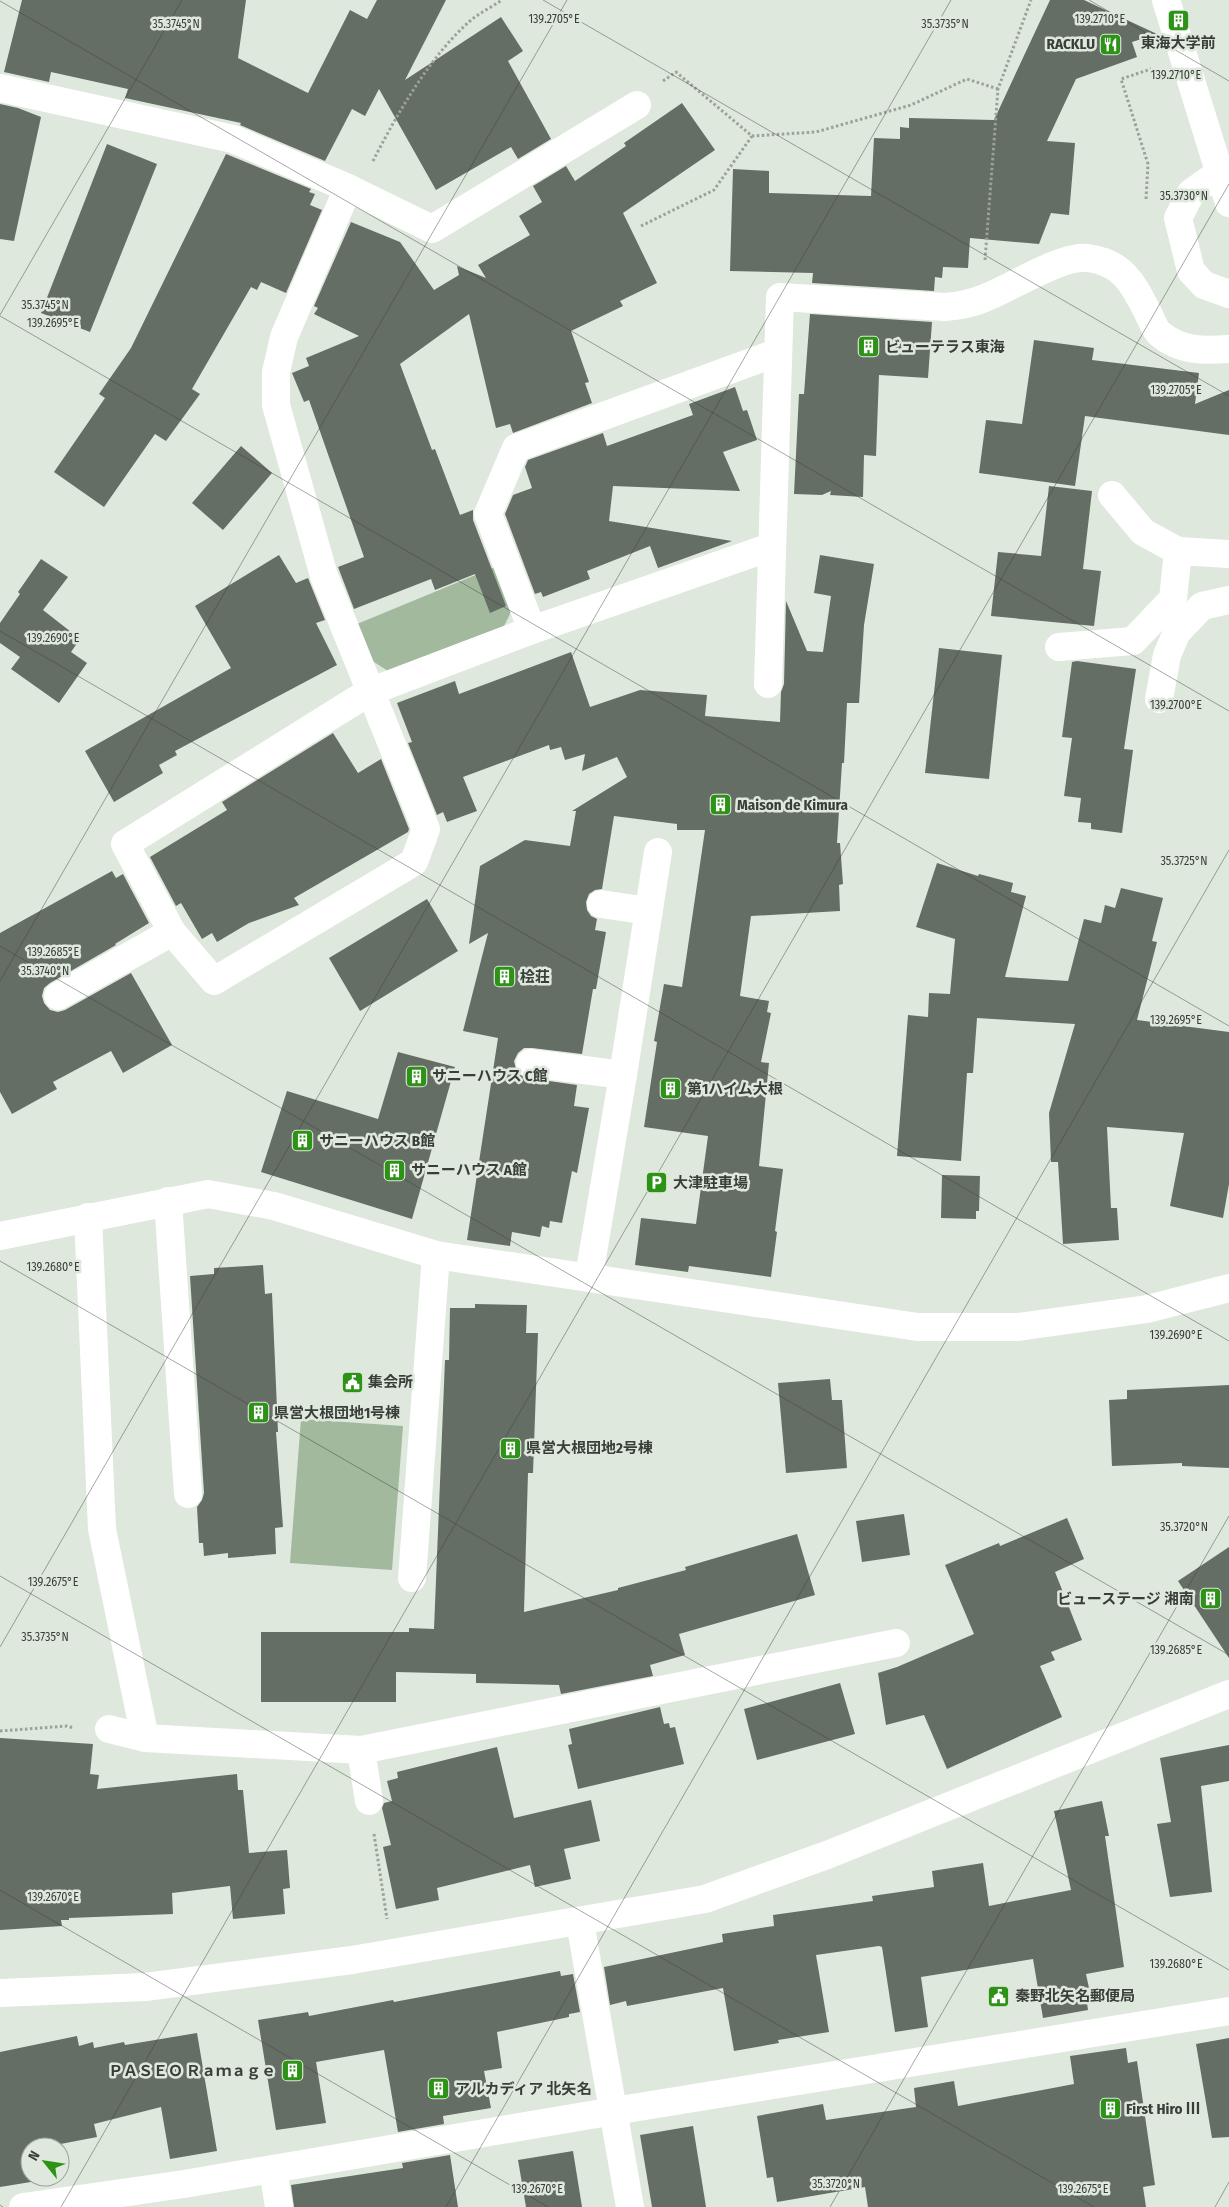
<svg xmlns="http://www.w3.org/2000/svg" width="1229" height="2207" viewBox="0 0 1229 2207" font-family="'Fira Sans Condensed','Noto Sans JP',sans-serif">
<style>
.green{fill:#a2b99e}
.building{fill:#656e64}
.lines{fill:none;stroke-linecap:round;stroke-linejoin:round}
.path{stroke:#9aa299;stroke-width:3;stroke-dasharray:2.5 2.5;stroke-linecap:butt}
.minor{stroke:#fff;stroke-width:28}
.ticks{fill:none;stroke:#3a3e3a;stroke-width:1;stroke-opacity:0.45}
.labels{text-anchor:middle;stroke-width:5;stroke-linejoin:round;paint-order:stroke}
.poi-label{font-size:15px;font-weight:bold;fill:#3a3e3a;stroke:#dee8dc;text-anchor:start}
.ticks-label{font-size:12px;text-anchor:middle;fill:#3a3e3a;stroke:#dee8dc;stroke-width:5;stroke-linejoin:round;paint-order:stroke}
</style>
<rect width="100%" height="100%" fill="#dee8dc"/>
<g class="green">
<path d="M495 567 511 612 503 628 388 671 371 660 357 624Z"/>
<path d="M301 1419 403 1426 392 1570 290 1563Z"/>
</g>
<g class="building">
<path d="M22 0H246L238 58 308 93 350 10 367 19 377 0H446L405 80 501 17 523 51 508 61 551 139 518 159 511 147 436 190 379 89 365 116 352 109 325 161 240 125 241 123 125 98 128 89 51 72 49 82 4 72Z"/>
<path d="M1050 0H1084L1157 34 1132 42 1137 57 1076 79 1047 141 1075 143 1069 215 1051 213 1039 244 970 238 968 268 943 267 942 278 935 277 934 291 812 283 813 273 730 271 733 169 769 171V193L871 196 874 138 900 139V127L909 128V118L994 120Z"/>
<path d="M682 103 715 150 623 213 657 283 620 301 623 306 571 331 589 382 585 383 592 403 513 433 510 424 496 428 469 314 400 364 432 450 435 449 460 515 473 510V520L506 606 490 613 475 574 435 590 431 579 354 609 338 567 364 557 309 400 304 402 292 373 309 366 306 358 359 336 314 314 318 308 314 306 351 222 400 242 434 290 459 275 457 266 486 278 478 265 530 235 519 216 542 202 533 186 566 166 575 181 626 146 624 143Z"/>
<path d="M0 104 18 108 41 117 14 241 0 239Z"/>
<path d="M107 144 157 164 90 332 41 313Z"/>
<path d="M226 154 311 189 309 192 315 194 310 205 322 210 286 293 261 282 257 290 251 287 192 389 200 394 166 441 155 434 104 507 54 472 105 398 99 394 131 348Z"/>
<path d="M810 314 932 322 928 378 879 375 876 456 864 455 863 497 830 495 831 491 822 495 794 494 799 394H804Z"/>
<path d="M1034 340 1094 348 1092 360 1199 373 1195 404 1229 390V435L1085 416 1075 486 979 473 986 420 1022 424Z"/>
<path d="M735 387 743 411 747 410 757 440 723 452 740 491 613 486 609 521 732 541 658 568 650 546 587 571 590 579 543 597 541 592 535 594 505 514 513 495 532 488 525 467 528 460 603 433 607 446 693 415 689 404Z"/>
<path d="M241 446 272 473 223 530 192 503Z"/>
<path d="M1049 486 1092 491 1083 569 1101 571 1094 626 991 616 998 552 1041 556Z"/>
<path d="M279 555 296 583 308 578 325 620 316 623 337 665 175 751 177 755 159 765 163 773 114 802 85 751 231 668 195 606Z"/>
<path d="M820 555 874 564 864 625 859 703H847L844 763H842L837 843H840L843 884 839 885 840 911 751 916 740 996 769 1001 767 1012 771 1013 761 1062 769 1063 759 1166 783 1169 775 1231 777 1232 771 1277 689 1266 688 1272 635 1265 641 1218 696 1224 708 1136 644 1127 657 1042 654 1041 664 984 682 987 705 830H677V824L614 816 602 889 595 890 589 894 586 902 587 910 591 916 597 919 595 930 606 932 596 989H593L582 1054 532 1048H524L518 1053 514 1061 516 1069 520 1075 528 1078 577 1085 574 1106 589 1108 577 1173 572 1171 562 1223 550 1221 549 1228 542 1226 540 1237 512 1232 510 1246 467 1240 498 1038 463 1031 488 933 469 944 480 866 525 840 570 846 576 811H572L627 777 617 757 582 771 585 754 565 760 561 747 550 750 549 745 463 777 477 811 447 822 443 812 437 815 408 743 412 742 397 703 455 681 459 694 571 652 590 707 640 690 707 695 705 716 780 722 781 692 784 684 786 601 807 651 823 652 831 596 814 593Z"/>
<path d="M41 559 68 577 43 610 80 639 71 652 87 663 59 703 11 669 20 657 0 643V623L20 594 18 592Z"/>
<path d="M939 648 1002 655 989 779 925 773Z"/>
<path d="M1077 661 1136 669 1124 749 1133 750 1122 833 1091 829V823L1078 822 1081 798 1064 796 1072 738 1062 737 1072 662Z"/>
<path d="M333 733 358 773 381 759 409 829 408 832 294 898 299 905 249 923 217 942 212 933 202 939 181 903 176 906 150 857 227 810 222 802Z"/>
<path d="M937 863 978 876 979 874 1013 883 1011 892 1026 896 1005 977 1068 981 1084 919 1101 923 1105 905 1115 908 1121 888 1163 898 1152 941 1157 942 1137 1020 1229 1032V1184L1223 1218 1170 1206 1184 1133 1107 1127 1111 1208H1117L1119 1240 1063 1244 1058 1162H1051L1049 1113 1075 1024 977 1018 973 1073H967L961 1161 897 1156 908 1015 928 1017 929 993 950 994 955 939 916 927Z"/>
<path d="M112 871 116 878 123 874 149 923 115 944 116 945 50 983 44 988 42 996 44 1003 50 1010 58 1012 65 1010 131 973 172 1045 123 1073 111 1051 53 1082 57 1089 12 1114 0 1092V933Z"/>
<path d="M427 899 458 951 360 1011 329 958Z"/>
<path d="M398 1052 455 1067 412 1219 261 1172 287 1091 378 1119Z"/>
<path d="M942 1175 980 1176 979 1211H976V1219L941 1218Z"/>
<path d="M263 1265 265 1294 272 1293 278 1432H276L283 1527 275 1528 276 1554 228 1558V1553L204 1556 203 1543H199L197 1507 202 1500 204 1493 190 1276 214 1274V1268Z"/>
<path d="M475 1304 527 1305 526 1333H538L533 1473H528L524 1612 618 1590V1588L686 1570 685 1567 797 1534 815 1595 679 1634 685 1655 650 1665 653 1676 561 1694 559 1685 476 1683V1674L396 1672V1702H261V1632H409V1628L434 1629 445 1360H449L450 1308H475Z"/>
<path d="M830 1379 832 1400H842L847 1468 786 1473 778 1383Z"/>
<path d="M1229 1385V1468L1182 1466V1463L1112 1466 1109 1400 1127 1399V1390Z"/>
<path d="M904 1514 910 1555 862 1562 856 1521Z"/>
<path d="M1067 1518 1084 1559 1055 1572 1082 1640 1051 1652 1055 1660 1040 1666 1062 1717 947 1769 924 1715 886 1725 878 1673 897 1667 974 1634 945 1565 999 1543 1000 1546Z"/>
<path d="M1229 1547V1658L1178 1581Z"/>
<path d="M840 1683 855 1734 757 1760 744 1709Z"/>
<path d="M660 1707 664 1724 669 1723 670 1728 675 1727 684 1764 578 1789 568 1745 572 1744 569 1729Z"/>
<path d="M0 1738 93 1744 90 1774 99 1775 97 1789 237 1774 238 1790H243L249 1853 287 1850 290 1888 283 1889 285 1914 233 1919 230 1886 172 1893 173 1914 69 1918V1920H61L62 1926 0 1930Z"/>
<path d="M1229 1745V1781L1201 1786 1212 1892 1170 1897 1157 1824 1171 1822 1160 1758Z"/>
<path d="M497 1747 514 1818 591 1800 600 1841 564 1849 571 1879 535 1887 530 1865 437 1888 439 1900 396 1909 383 1847 391 1845 382 1808 384 1803 392 1801 387 1781 398 1778 397 1772Z"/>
<path d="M1102 1801 1109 1836H1105L1124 1967 1086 1974 1089 1988H1085L1088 2010 1043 2018 1033 1959 921 1977 928 2027 895 2032 882 1947 879 1946 816 1955 829 2032 778 2040 779 2043 734 2051 723 1988 627 2006 626 2001 610 2005 604 1967 723 1942 722 1934 774 1926 773 1915 873 1901 872 1896 934 1887 932 1871 983 1863 989 1906 1071 1890 1054 1811Z"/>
<path d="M560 1971 561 1976 573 1974 580 2012 569 2014V2017L497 2032 502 2068 484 2071 491 2108 443 2116 444 2124 398 2132 384 2050 316 2062 326 2123 276 2130 258 2020 308 2012 309 2016 393 2000 394 2002Z"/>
<path d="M197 2033 217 2151 170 2159 161 2107 94 2124 97 2137 45 2147H30V2177H36L37 2181 0 2187V2052L77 2036 79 2046 93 2042 94 2048 124 2042 125 2045Z"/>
<path d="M1229 2038V2137L1212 2138 1196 2044Z"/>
<path d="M1126 2048 1128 2063 1137 2061 1155 2185 1143 2187 1146 2207H868L865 2187 777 2202 773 2177 767 2178 757 2116 823 2104 826 2120 916 2107 914 2088 954 2081 958 2106 1074 2084 1070 2056Z"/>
<path d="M693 2126 706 2207H652L640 2135Z"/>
<path d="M573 2151 582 2207H526L518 2160Z"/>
<path d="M450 2155 458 2207H294L291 2185 403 2168 402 2163Z"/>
</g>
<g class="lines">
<g class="path">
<path d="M663 81 676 72 752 136 816 132 911 105 967 79 998 89"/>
<path d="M373 161C397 114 430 56 470 21 479 13 492 7 502 0"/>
<path d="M1146 199 1148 164 1121 79 1151 69"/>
<path d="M641 226 714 190 752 136"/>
<path d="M985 260 998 89 1031 0"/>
<path d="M0 1731 67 1726 74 1728"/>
<path d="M374 1834 387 1919"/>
</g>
<g class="minor">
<path d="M1166 0 1229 203"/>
<path d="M0 88 233 139 348 188 432 229 637 105"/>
<path d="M1219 173 1191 193 1178 218 1191 271 1204 285 1229 294"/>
<path d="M348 188 284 337 276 372V405L324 576 426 829 414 862 214 981 172 932 125 844 369 692 532 630 771 547"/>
<path d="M1112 495 1143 532 1178 551 1229 554"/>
<path d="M532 630 488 514 516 448 776 353"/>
<path d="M1059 647 1133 641 1173 599 1178 551"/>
<path d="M768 684 780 297 945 307C958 306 970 304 982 299 1010 289 1060 255 1088 258 1125 263 1134 286 1149 315 1152 321 1155 330 1160 334 1180 351 1204 351 1229 349"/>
<path d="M1159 699 1167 655 1177 632 1202 606 1229 600"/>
<path d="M601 904 649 911"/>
<path d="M58 996 172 932"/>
<path d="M530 1063 623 1075"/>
<path d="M168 1201 188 1494"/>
<path d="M88 1217 102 1529 145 1738 361 1750 896 1643"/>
<path d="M0 1236 208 1194 274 1206 436 1255 918 1327H1018L1147 1309 1229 1288"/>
<path d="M589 1276 623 1075 658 852"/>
<path d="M412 1578 436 1255"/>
<path d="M109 1729 145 1738"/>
<path d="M361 1750 369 1801"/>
<path d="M580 1922 630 2207"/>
<path d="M0 1993 145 1987 352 1960 705 1899 827 1855 1229 1694"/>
<path d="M273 2169 279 2207"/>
<path d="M23 2207 184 2184 614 2111 1229 2011"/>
</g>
</g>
<path class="ticks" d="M543 0 1229 396M1089 0 1229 81M0 1 1229 711M0 315 182 0M0 316 1229 1026M0 631 1229 1341M0 946 1229 1655M0 981 567 0M0 1261 1229 1970M0 1576 1094 2207M0 1647 951 0M0 1890 548 2207M0 2205 3 2207M61 2207 1229 184M446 2207 1229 850M830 2207 1229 1516M1215 2207 1229 2182"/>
<defs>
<symbol id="building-square" viewBox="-11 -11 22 22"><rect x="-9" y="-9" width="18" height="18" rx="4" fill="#2d9317" stroke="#dee8dc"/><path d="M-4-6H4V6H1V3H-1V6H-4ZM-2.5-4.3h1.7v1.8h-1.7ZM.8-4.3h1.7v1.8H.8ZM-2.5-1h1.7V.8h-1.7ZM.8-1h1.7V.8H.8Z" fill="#fff"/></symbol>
<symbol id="restaurant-square" viewBox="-11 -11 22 22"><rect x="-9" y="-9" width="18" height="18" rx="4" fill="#2d9317" stroke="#dee8dc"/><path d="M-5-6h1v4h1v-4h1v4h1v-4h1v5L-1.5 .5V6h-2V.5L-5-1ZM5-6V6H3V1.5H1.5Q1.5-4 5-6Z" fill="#fff"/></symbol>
<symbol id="parking-square" viewBox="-11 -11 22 22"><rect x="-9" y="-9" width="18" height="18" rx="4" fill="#2d9317" stroke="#dee8dc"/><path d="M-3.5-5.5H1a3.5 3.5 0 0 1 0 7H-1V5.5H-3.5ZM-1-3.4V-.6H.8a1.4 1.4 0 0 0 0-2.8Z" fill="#fff"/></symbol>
<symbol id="civic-square" viewBox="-11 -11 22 22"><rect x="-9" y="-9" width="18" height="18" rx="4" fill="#2d9317" stroke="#dee8dc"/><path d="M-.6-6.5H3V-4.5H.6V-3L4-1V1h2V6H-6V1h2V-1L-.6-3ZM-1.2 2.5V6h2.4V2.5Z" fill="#fff"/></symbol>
</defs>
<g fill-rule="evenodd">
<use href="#building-square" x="1166" y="8" width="25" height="25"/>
<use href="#restaurant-square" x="1098" y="32" width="25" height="25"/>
<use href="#building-square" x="856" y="334" width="25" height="25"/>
<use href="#building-square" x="708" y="792" width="25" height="25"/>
<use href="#building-square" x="492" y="964" width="25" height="25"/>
<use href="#building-square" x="404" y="1064" width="25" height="25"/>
<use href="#building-square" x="658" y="1076" width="25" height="25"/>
<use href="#building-square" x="290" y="1128" width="25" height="25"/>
<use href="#building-square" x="382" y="1158" width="25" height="25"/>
<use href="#parking-square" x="644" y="1170" width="25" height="25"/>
<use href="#civic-square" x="340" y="1370" width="25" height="25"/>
<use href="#building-square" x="246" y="1400" width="25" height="25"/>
<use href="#building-square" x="498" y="1436" width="25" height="25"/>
<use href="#building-square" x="1198" y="1586" width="25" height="25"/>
<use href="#civic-square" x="986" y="1984" width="25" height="25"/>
<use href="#building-square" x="280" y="2058" width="25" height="25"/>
<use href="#building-square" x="426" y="2076" width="25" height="25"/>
<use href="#building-square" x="1098" y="2096" width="25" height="25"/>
</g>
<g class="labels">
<g class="poi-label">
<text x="1178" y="48" text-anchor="middle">東海大学前</text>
<text x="1095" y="49" text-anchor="end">RACKLU</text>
<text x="885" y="352">ビューテラス東海</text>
<text x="737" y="810">Maison de Kimura</text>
<text x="520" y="982">桧荘</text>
<text x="432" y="1081">サニーハウス C館</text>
<text x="687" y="1094">第1ハイム大根</text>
<text x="319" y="1146">サニーハウス B館</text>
<text x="411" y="1175">サニーハウス A館</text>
<text x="673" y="1188">大津駐車場</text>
<text x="368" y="1387">集会所</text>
<text x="274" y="1418">県営大根団地1号棟</text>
<text x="526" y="1453">県営大根団地2号棟</text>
<text x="1194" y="1604" text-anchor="end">ビューステージ 湘南</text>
<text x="1015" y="2001">秦野北矢名郵便局</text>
<text x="276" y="2076" text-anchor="end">ＰＡＳＥＯ Ｒａｍａｇｅ</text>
<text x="455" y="2094">アルカディア 北矢名</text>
<text x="1126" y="2114">First Hiro Ⅲ</text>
</g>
</g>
<g class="ticks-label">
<text x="554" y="23">139.2705°E</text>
<text x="1100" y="23">139.2710°E</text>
<text x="176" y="28">35.3745°N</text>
<text x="945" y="28">35.3735°N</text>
<text x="1176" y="79">139.2710°E</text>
<text x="1184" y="200">35.3730°N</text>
<text x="45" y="309">35.3745°N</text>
<text x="53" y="327">139.2695°E</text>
<text x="1176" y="394">139.2705°E</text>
<text x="53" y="642">139.2690°E</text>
<text x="1176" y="709">139.2700°E</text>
<text x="1184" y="865">35.3725°N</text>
<text x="53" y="956">139.2685°E</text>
<text x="45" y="975">35.3740°N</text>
<text x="1176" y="1024">139.2695°E</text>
<text x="53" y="1271">139.2680°E</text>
<text x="1176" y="1339">139.2690°E</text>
<text x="1184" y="1531">35.3720°N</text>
<text x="53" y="1586">139.2675°E</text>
<text x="45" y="1641">35.3735°N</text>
<text x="1176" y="1654">139.2685°E</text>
<text x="53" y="1901">139.2670°E</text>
<text x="1176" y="1968">139.2680°E</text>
<text x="836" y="2188">35.3720°N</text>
<text x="537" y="2193">139.2670°E</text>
<text x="1083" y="2193">139.2675°E</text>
</g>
<g transform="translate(45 2162) rotate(300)"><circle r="24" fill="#dee8dc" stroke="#9ca49b"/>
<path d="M0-4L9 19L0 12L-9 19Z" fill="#2d9317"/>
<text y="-8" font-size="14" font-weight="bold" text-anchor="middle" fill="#3a3e3a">N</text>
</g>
</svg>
